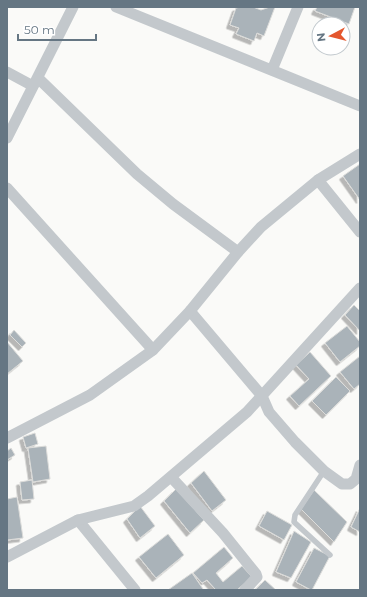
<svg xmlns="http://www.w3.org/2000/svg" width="367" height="597" viewBox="0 0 367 597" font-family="Montserrat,sans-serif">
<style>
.building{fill:#aab3b9;stroke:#dcdcda;filter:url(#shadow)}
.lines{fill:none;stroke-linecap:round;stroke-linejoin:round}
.lane{stroke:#c3c8cc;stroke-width:5.5}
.street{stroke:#c3c8cc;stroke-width:11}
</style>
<defs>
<filter id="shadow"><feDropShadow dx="-3.5" dy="3.5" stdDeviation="0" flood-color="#0004"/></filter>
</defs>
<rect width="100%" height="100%" fill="#fafaf8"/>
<g class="building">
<path d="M241 7H253L261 10 270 7H275L264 36 257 33 254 41 236 34 239 28 230 25 236 8Z"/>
<path d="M317 7H355L349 24 315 11Z"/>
<path d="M360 164V200L343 176Z"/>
<path d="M354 305 360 311V331L345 315Z"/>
<path d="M347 326 360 342V346L340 362 325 343Z"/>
<path d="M14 330 26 343 22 347 10 335Z"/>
<path d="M7 342 23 361 7 374Z"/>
<path d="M310 352 331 376 299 406 290 396 309 379 296 365Z"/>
<path d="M360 356V384L354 389 340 372Z"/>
<path d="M336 377 350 391 326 415 312 401Z"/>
<path d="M35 433 38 444 26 448 23 437Z"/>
<path d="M46 446 50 479 33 482 28 448Z"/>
<path d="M11 448 15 455 7 460V451Z"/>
<path d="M204 471 226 500 212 511 191 483Z"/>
<path d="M32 480 34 499 22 500 20 482Z"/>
<path d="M176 489 204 520 190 533 164 501Z"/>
<path d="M314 490 347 522 334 542 301 509Z"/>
<path d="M17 497 23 538 7 540V499Z"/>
<path d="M140 506 155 526 140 538 127 519Z"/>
<path d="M360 508V532L351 527Z"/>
<path d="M267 511 292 525 284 540 259 526Z"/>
<path d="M294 531 311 542 291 578 276 572Z"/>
<path d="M168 534 184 555 156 578 139 557Z"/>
<path d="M224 547 233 558 216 573 223 582 242 566 252 577 237 590H214L215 589 207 580 202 583 193 573Z"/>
<path d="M314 548 330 556 312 590H311L296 582Z"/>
<path d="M192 573 203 589 201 590H168Z"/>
<path d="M265 580 276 590H255Z"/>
</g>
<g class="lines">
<path class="lane" d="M324 471 295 515 294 522 330 555"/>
<g class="street">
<path d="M116 7 360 106"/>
<path d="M272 70 298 7"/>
<path d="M7 72 33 86"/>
<path d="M38 78 137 174 173 204 238 252"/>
<path d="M7 138 73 7"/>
<path d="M318 180 360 232"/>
<path d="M7 188 153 350"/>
<path d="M190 311 262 396 269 412 295 442 324 471 342 484H350L356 479 360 465"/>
<path d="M7 438 90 395 153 350 190 311 238 252 261 227 318 180 360 154"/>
<path d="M171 477 223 533 256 574 257 577 245 590"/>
<path d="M78 520 135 590"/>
<path d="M7 557 78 520 134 506 148 496 247 412 360 288"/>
</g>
</g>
<rect width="367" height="597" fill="none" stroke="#657683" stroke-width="16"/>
<g transform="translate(331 36) rotate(263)"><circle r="19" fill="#ffffff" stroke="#c1c8cd"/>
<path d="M0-3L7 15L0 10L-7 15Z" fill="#e4572e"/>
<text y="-6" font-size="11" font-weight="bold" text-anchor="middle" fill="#657683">N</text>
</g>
<path d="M18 34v6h78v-6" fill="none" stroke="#657683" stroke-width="2"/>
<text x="24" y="34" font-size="12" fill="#657683" stroke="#ffffff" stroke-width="3" paint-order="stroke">50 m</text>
</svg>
